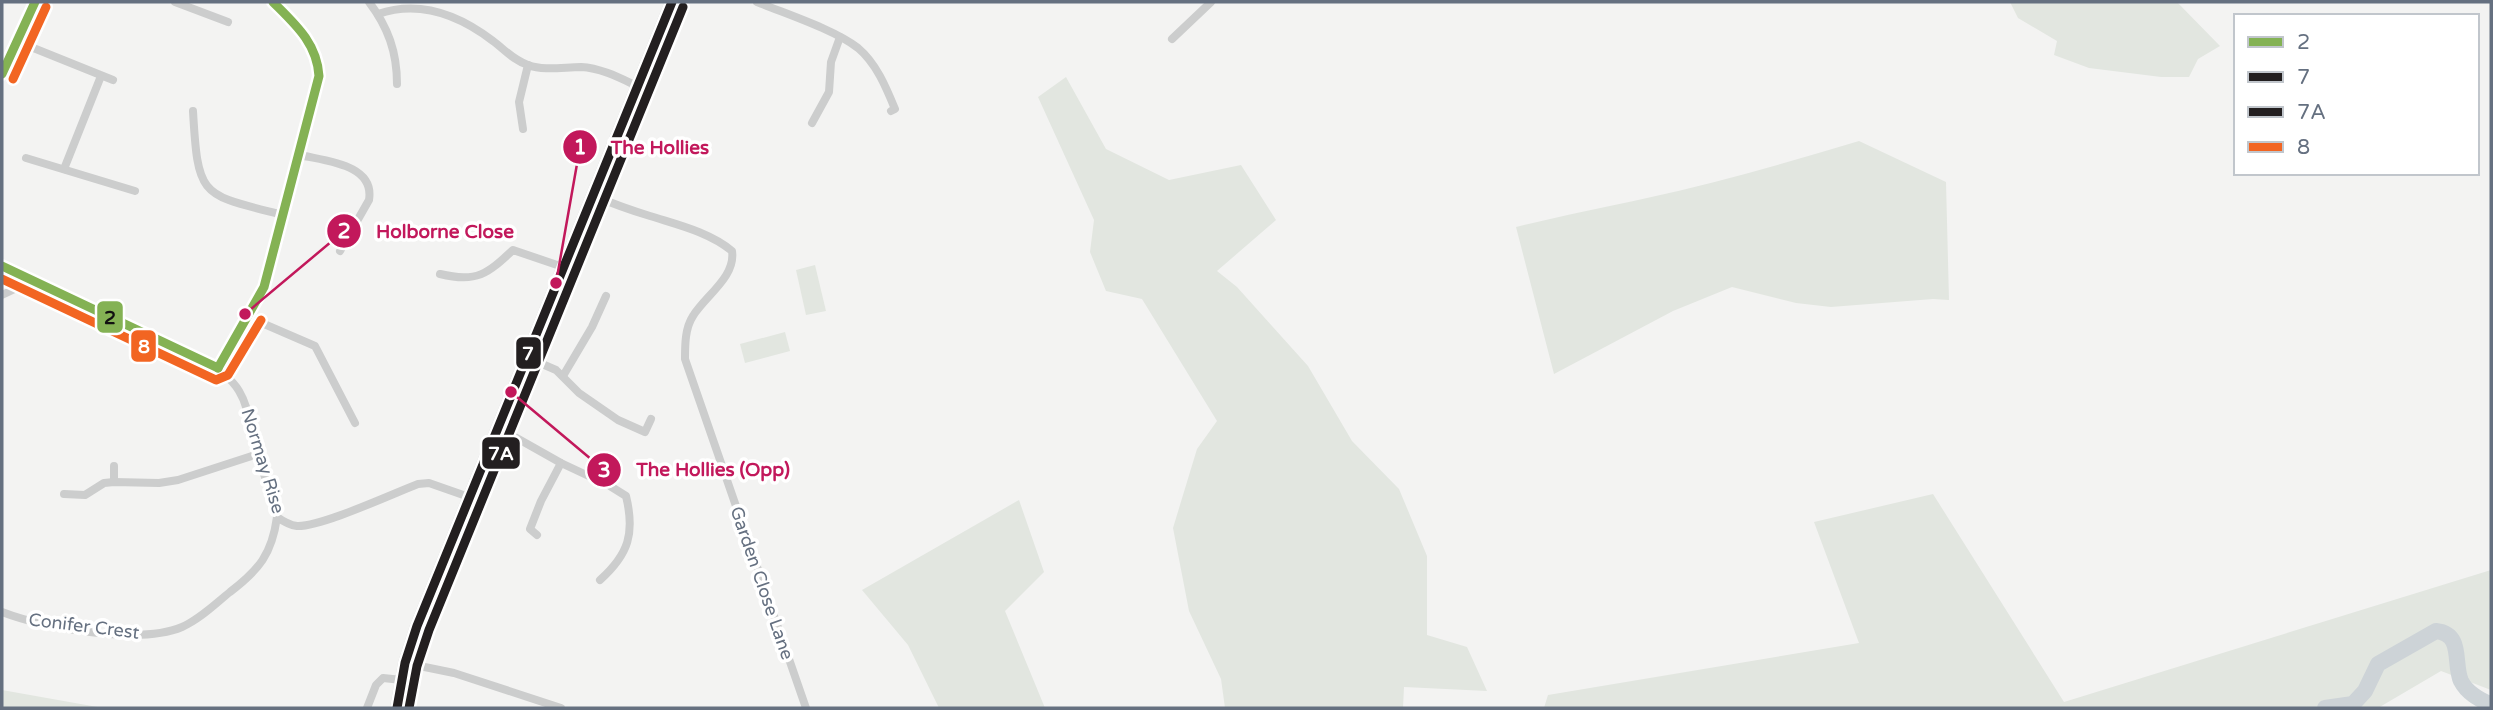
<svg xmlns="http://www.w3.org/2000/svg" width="2493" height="710" viewBox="0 0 2493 710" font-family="'Varela Round',sans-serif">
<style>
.green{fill:#e2e6e0}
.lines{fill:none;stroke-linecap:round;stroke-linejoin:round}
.river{stroke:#cdd3d7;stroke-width:16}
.primary-casing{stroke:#cfcfd0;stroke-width:14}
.street{stroke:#cccdcd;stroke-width:8}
.primary{stroke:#dfe0e1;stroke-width:12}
.bus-1-casing{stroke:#fff;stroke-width:14}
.bus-2-casing{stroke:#fff;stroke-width:14}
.bus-3-casing{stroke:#fff;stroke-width:14}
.bus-4-casing{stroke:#fff;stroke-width:14}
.bus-1{stroke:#84b254;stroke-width:9}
.bus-2{stroke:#231f20;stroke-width:9}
.bus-3{stroke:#231f20;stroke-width:9}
.bus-4{stroke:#f26522;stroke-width:9}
.labels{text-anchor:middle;stroke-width:7;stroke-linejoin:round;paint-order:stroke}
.street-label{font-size:18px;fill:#657080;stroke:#fff}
.leader{fill:none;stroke:#c2185b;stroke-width:2.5}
.callout-dot{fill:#c2185b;stroke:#fff;stroke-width:2.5}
.mark-label{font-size:21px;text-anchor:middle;font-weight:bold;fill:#fff}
.callout-label{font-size:19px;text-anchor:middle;font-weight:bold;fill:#c2185b;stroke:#fff;stroke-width:7;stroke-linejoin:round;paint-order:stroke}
.line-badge{stroke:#fff;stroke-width:2.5}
.badge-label{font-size:19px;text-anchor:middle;font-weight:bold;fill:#fff}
.pale-badge-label{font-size:19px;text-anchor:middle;font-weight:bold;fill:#111}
</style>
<rect width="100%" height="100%" fill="#f3f3f2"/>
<g class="green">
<path d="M2010 2H2177L2220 46 2198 59 2189 77H2161L2089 68 2054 55 2057 41 2018 18Z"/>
<path d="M1066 77 1106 149 1169 180 1241 165 1276 220 1217 271 1237 287 1308 366 1352 441 1399 489 1427 556V635L1467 647 1487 691 1404 687 1403 708H1225L1221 679 1189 611 1173 528 1197 449 1217 421 1142 299 1106 291 1090 252 1094 220 1038 97Z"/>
<path d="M1859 141 1946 182 1949 300 1933 299 1831 307 1796 303 1732 287 1673 311 1554 374 1516 227C1560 216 1602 208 1647 198 1718 183 1789 162 1859 141Z"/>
<path d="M815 265 826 311 806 315 796 270Z"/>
<path d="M785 332 790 351 745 363 740 344Z"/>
<path d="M1933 494 2064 702 2491 570V690L2441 671 2378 708H1544L1548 695 1859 643 1814 522Z"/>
<path d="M1019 500 1044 572 1005 611 1045 708H939L908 645 862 590Z"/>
<path d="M2 690 103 708H2Z"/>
</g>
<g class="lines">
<path class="river" d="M2325 708 2353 704 2365 691 2378 664 2436 631C2464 634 2453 664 2461 681 2467 693 2479 699 2491 705"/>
<defs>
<path id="primary" d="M397 708 405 663 417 626 672 2"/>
</defs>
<use href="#primary" class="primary-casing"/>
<g class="street">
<path d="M175 2 228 22"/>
<path d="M369 2C388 27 397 52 397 84"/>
<path d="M757 2C786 14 833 29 858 48 876 63 886 87 895 109L891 111"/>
<path d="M378 14C419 0 459 15 493 41 504 49 513 60 528 65 544 71 564 67 581 67 601 68 620 78 637 86"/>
<path d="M1172 39 1211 2"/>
<path d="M16 41 113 80"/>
<path d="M2 74 35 2"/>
<path d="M193 111C198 199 201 194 283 215"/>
<path d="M812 123 829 92 831 62 840 37"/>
<path d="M523 129 519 102 528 65"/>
<path d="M300 155C325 161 375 164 369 200L340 251"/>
<path d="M26 158 135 191"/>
<path d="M64 169 101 76"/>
<path d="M592 195C611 203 630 210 650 216 678 225 709 232 732 251 736 277 705 296 693 316 685 328 685 345 685 359L806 708"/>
<path d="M2 266 203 361C251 385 245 410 258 455 264 476 272 496 277 517 284 522 289 525 297 526 321 527 392 494 418 484L429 483 469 497"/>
<path d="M440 274C477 283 487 274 513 250L563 267"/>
<path d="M2 295 21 286 38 283"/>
<path d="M248 317 315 346 355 423"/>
<path d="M526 357 556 370 579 393 618 420 645 432 651 419"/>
<path d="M218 368 264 287 319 76C320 43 294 24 273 2"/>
<path d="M563 376 592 327 606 296"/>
<path d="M497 427 561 463 610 486 626 496C635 533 629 554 600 580"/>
<path d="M114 482V466"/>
<path d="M64 494 85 495 104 483 114 482 159 483 178 480 258 454"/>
<path d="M537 535 530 529 541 501 561 463"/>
<path d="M2 612C44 628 140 645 182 627 200 619 215 604 230 592 259 570 272 554 277 517"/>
<path d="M405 663 454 673 561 708"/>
<path d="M367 708 376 685 383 678 402 680"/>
</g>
<use href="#primary" class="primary"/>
<defs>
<g id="bus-1">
<path d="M2 74 35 2"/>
<path d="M2 266 218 368"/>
<path d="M218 368 264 287 319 76C317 43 295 24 273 2"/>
</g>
<path id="bus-2" d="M397 708 405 663 417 626 672 2"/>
<path id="bus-3" d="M409 708 417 666 429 630 683 7"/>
<g id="bus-4">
<path d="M13 79 46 7"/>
<path d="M2 279 216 380 228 375 261 320"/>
</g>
</defs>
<use href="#bus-1" class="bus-1-casing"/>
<use href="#bus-2" class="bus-2-casing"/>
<use href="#bus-3" class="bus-3-casing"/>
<use href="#bus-4" class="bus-4-casing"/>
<use href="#bus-1" class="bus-1"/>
<use href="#bus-2" class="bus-2"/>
<use href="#bus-3" class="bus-3"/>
<use href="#bus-4" class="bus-4"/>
</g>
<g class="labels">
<g class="street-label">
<text transform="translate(263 461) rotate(73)" y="6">Normay Rise</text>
<text transform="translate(762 583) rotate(71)" y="6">Garden Close Lane</text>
<text transform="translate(84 626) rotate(7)" y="6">Conifer Crest</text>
</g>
</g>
<path class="leader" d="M556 283L580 147M245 314L344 231M511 392L604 470"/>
<g class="callout-dot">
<circle cx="556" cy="283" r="7"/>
<circle cx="245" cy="314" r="7"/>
<circle cx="511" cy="392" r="7"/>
<circle cx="580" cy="147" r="18"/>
<circle cx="344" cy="231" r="18"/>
<circle cx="604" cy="470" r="18"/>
</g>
<g class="mark-label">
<text x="580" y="154">1</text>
<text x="344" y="238">2</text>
<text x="604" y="477">3</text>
</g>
<g class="callout-label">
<text x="660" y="154">The Hollies</text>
<text x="445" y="238">Holborne Close</text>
<text x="713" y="476">The Hollies (Opp)</text>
</g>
<g class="line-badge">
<rect x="96" y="300" width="28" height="34" rx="7" fill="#84b254"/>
<rect x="130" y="329" width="27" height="34" rx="7" fill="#f26522"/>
<rect x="515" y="336" width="27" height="34" rx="7" fill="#231f20"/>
<rect x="481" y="436" width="40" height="34" rx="7" fill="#231f20"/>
</g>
<g class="badge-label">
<text x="144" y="353">8</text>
<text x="528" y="360">7</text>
<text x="501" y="460">7A</text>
</g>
<g class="pale-badge-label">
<text x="110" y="324">2</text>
</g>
<rect width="2493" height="710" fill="none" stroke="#657080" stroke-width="7"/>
<rect x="2234" y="14" width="245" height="161" fill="#ffffff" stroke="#c1c6cc" stroke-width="2"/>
<rect x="2248" y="37" width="35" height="10" fill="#84b254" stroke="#c1c6cc" stroke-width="2"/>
<text x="2297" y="49" font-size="21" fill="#657080">2</text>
<rect x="2248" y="72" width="35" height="10" fill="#231f20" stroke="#c1c6cc" stroke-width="2"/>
<text x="2297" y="84" font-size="21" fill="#657080">7</text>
<rect x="2248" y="107" width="35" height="10" fill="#231f20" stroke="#c1c6cc" stroke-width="2"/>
<text x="2297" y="119" font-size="21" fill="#657080">7A</text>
<rect x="2248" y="142" width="35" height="10" fill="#f26522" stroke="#c1c6cc" stroke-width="2"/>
<text x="2297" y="154" font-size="21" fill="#657080">8</text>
</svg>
